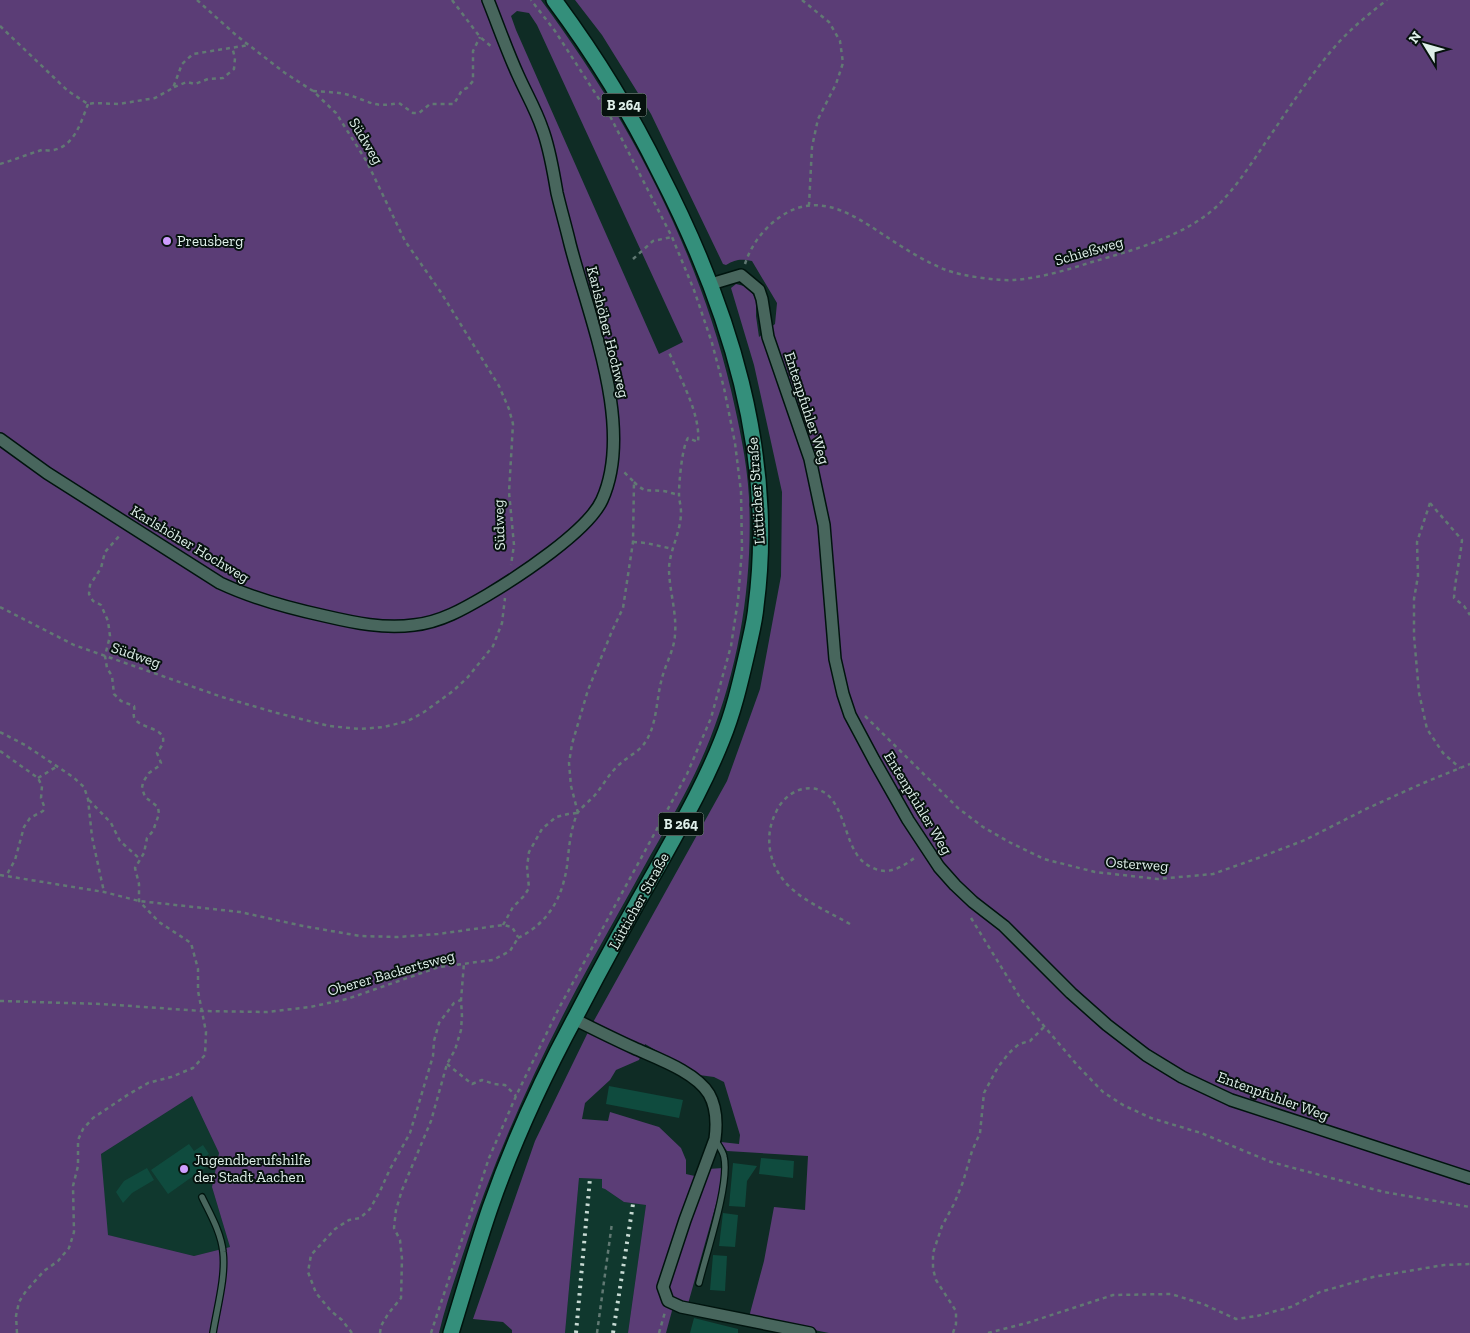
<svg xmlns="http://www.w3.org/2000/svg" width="1470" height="1333" viewBox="0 0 1470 1333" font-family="'Zilla Slab',serif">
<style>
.built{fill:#10382e}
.green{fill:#5b3d76;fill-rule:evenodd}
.building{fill:#0f4b3e}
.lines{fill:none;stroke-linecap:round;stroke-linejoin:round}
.lane-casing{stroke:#00140e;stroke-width:8}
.street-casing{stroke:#00140e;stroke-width:14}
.primary-casing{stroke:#00140e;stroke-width:18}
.path{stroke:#617973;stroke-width:2.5;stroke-dasharray:4 4;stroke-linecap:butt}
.lane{stroke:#48665d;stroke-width:5.5}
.street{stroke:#48665d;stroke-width:11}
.primary{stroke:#348f7b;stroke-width:15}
.rail{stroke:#c7dad3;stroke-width:4;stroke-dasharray:2.5 5;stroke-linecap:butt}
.poi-dot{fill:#cf9eff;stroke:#06120e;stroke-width:2}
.labels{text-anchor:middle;stroke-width:4;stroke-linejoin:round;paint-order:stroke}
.shield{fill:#06120e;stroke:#9dada7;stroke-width:1}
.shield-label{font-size:14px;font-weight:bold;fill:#deefe9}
.street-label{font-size:15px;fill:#deefe9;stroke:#06120e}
.poi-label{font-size:15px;fill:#deefe9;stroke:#06120e;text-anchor:start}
</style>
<rect width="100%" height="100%" fill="#0f2c25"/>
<g class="built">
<path d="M192 1096 219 1153 212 1187 230 1247 194 1256 107 1235 101 1154Z"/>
<path d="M579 1178 603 1179 605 1189 624 1202 646 1205 628 1333H565Z"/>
</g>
<g class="green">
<path d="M0 0H541C627 116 698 249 731 390 739 425 747 461 749 497 753 579 740 663 710 739 694 780 672 818 650 856 626 900 600 945 576 990 531 1076 492 1164 462 1257 454 1282 445 1307 439 1333H0ZM517 11 529 13 537 25 683 342 659 354 516 30 511 16ZM192 1096 219 1153 212 1187 230 1247 194 1256 108 1235 101 1154Z"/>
<path d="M575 0H1470V1333H829L749 1317 764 1261 774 1207 805 1210 808 1156 727 1151 721 1142 739 1144 740 1135 724 1082 714 1077 699 1075 645 1044 639 1060 616 1070 610 1080 585 1103 582 1119 608 1121 610 1112 659 1127 681 1148 686 1160V1174L699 1177 708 1169 723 1168 718 1197 686 1311 673 1307 666 1333H628L646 1205 624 1202 605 1189 602 1188V1179L579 1178 565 1333H512V1330L503 1322 473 1319 535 1141 591 1026 727 781 760 689 781 576 782 492 754 365 731 288 736 284 748 287 756 299V316L759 337 775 324 777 303 752 261C741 259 736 259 726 265L723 264 651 114 602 35Z"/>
</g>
<g class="building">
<path d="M609 1086 683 1100 679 1118 606 1104Z"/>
<path d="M189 1144 194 1151 203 1145 209 1154 201 1160 206 1167 168 1194 151 1170Z"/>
<path d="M761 1158 794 1161 793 1178 759 1174Z"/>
<path d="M733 1163 757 1166 747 1181 745 1207 729 1206Z"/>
<path d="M147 1168 154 1180 132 1193 123 1203 116 1192 124 1181Z"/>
<path d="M723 1213 738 1215 735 1247 719 1246Z"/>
<path d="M713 1255 727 1256 725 1291 710 1290Z"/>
<path d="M694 1318 738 1329V1333H690Z"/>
</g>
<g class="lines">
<defs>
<g id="lane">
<path d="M202 1197C210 1214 221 1232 223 1252 226 1276 217 1308 213 1333"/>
<path d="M699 1283C706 1254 730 1184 724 1157 723 1151 718 1145 715 1139"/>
</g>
<g id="street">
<path d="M711 284 741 275 759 290 762 299 768 337 810 459 824 525 835 659 843 694 850 715 874 760 908 820 939 867 955 885 973 902 1004 926 1071 993 1107 1025 1146 1055 1182 1077 1231 1100 1470 1178"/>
<path d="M0 439 47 473 220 583C254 599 288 608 325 616 355 623 384 629 414 625 442 622 465 608 489 594 519 576 588 531 602 500 635 427 589 318 570 244 566 227 561 210 557 193 553 171 550 149 542 128 536 110 526 93 518 75 507 51 498 25 488 0"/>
<path d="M574 1019C594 1029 614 1039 634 1048 656 1058 696 1072 709 1094 717 1108 717 1124 715 1139L685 1220 663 1287 668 1301 681 1307 810 1333"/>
</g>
<path id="primary" d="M451 1333C464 1291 476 1249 490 1208 513 1142 543 1077 576 1016 603 964 631 913 660 863 682 823 705 783 722 740 734 711 741 679 748 649 751 635 755 620 756 606 776 454 729 307 660 173 630 112 595 55 554 0"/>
</defs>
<use href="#lane" class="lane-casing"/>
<use href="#street" class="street-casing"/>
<use href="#primary" class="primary-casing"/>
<g class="path">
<path d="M197 0 237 36 285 73 313 91 336 113 367 162 405 241 440 291 499 386 509 409 513 424 509 492 514 545 511 565"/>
<path d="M452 0 480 37 493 48"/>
<path d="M802 0 829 22 840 41 843 63 836 84 818 119 812 147 809 205"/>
<path d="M0 26 68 91 88 104 94 103 119 104 155 98 173 88 182 64 193 54 249 45"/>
<path d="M174 87 187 82 195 84 208 79 223 78 234 69 235 58 232 47"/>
<path d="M313 91C325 92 338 92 349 95 371 102 374 108 399 103L413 113H419L430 104H454L462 90 467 88 473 81V51L480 37"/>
<path d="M0 164C14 160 28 154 42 150 45 150 50 151 54 150 75 145 81 122 88 104"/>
<path d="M633 259 653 241 672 237"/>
<path d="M745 264C751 245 764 228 780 217 821 188 859 219 893 241 910 252 928 263 946 270 962 276 997 281 1014 280 1040 278 1067 270 1092 262 1134 250 1192 234 1222 201 1241 181 1256 156 1272 133 1293 102 1314 70 1339 42 1354 26 1370 13 1387 0"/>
<path d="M634 482C646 494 647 489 662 491 667 491 673 494 679 495"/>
<path d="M1430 503 1417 542 1418 576 1414 599V636L1419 693 1427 729 1443 753 1460 768"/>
<path d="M1430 503 1462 540C1460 560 1455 579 1454 598L1464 606 1470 615"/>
<path d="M633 542 646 543 673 549"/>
<path d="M0 607 74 645 222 697 277 713 329 726 360 729 384 727 408 721 424 712 453 691 468 677 493 646 502 623 505 598"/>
<path d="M865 716 958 808 983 827 1009 842 1044 859 1095 872 1158 879 1213 874 1258 858 1305 840 1366 809 1421 784 1470 764"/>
<path d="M0 732 25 745 73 777 84 787 88 799 92 837 104 892"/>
<path d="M0 751 38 778 42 786 41 798 44 806 43 811 30 818 24 827 15 860 6 876"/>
<path d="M38 778 56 767"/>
<path d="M89 800 111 823 120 841 140 859"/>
<path d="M578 813 571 786 569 763 572 744 588 690 612 631 623 608 633 542 634 482 623 471"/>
<path d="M0 875 104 892 139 901 240 912 303 926 360 936 398 937 438 934 503 925 512 927 518 937"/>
<path d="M971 918 1021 999 1078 1066 1103 1092 1123 1105 1151 1118 1201 1133 1271 1162 1384 1192 1470 1207"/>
<path d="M850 924C817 905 777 892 770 850 768 834 770 824 777 810 782 800 792 791 803 789 841 782 842 832 856 853 860 860 866 865 873 868 889 876 904 866 917 856"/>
<path d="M503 925 513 907 524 896 529 888 527 867 529 852 542 829 556 817 568 814 577 813"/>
<path d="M518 938C548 923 562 899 567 866 569 849 570 831 577 814 581 807 590 801 595 795 604 784 610 772 621 763 628 757 639 751 644 744 657 726 656 702 661 682 664 667 674 651 675 635 677 612 669 590 669 568 670 549 681 532 681 512 681 506 679 500 679 494 679 482 682 447 688 438L698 442C701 414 679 376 668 350"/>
<path d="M0 1001 102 1004 201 1011 267 1012 310 1007 347 999 439 967 493 960 510 951 518 938"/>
<path d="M447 1064 472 1084 482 1080 494 1084 505 1085 516 1096"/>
<path d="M17 1333 16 1316 19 1302 26 1291 44 1271 58 1261 69 1248 74 1232 73 1186 78 1166V1140L83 1129 93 1118 129 1094 148 1083 171 1077 193 1068 205 1055 206 1032 198 991V969L191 943 159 922 139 901V884L135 868 144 853 147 838 153 831 159 814 158 807 145 797 142 788 143 782 149 773 159 766 161 763 157 753C159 749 162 747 163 742 166 727 138 729 134 717 133 714 135 710 134 706L121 701 114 694 112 676 107 668 105 656 110 636 108 621 101 605 93 601 89 594 90 585 101 568 105 552 121 534"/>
<path d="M352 1333 342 1320 331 1311 316 1293 308 1272 311 1255 335 1229 349 1220 360 1218 370 1209 381 1189 390 1169 410 1133 433 1056 434 1041 439 1023 454 1003 461 1000"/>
<path d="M380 1333 381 1326 388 1314 401 1298 402 1259 400 1240 394 1228 396 1210 402 1190 431 1121 447 1064 455 1050 461 1030 462 1016 461 1000 464 963"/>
<path d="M431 1333 489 1158 516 1096 558 1010 687 774 711 718 731 646 738 600 742 549 741 492 735 443 724 388 712 343 694 290 672 237 610 116 555 31 531 0"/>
<path d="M597 1333 612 1223"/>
<path d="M659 1333 665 1312"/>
<path d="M953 1333 956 1324V1311L936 1280 933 1269V1253L942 1226 954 1204 963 1182 972 1151 980 1133 984 1093 998 1067 1009 1053 1019 1044 1030 1041 1044 1027"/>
<path d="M988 1333 1027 1323 1113 1295 1171 1294 1203 1304 1236 1319 1257 1316 1291 1307 1320 1292 1373 1277 1444 1265 1470 1264"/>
</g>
<use href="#lane" class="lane"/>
<use href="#street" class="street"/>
<use href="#primary" class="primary"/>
<g class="rail">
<path d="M576 1333 590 1178"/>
<path d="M613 1333 633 1204"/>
</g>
</g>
<g class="poi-dot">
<circle cx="167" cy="241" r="5"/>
<circle cx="184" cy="1169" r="5"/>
</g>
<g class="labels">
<g class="shield">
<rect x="601.5" y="93.5" width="45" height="23" rx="4"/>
<rect x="658.5" y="812.5" width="45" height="23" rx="4"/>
</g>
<g class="shield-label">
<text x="624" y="110">B 264</text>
<text x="681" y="829">B 264</text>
</g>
<g class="street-label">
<text transform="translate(366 141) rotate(59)" y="5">Südweg</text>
<text transform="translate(1089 251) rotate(-16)" y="5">Schießweg</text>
<text transform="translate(608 332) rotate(76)" y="5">Karlshöher Hochweg</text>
<text transform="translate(807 408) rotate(72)" y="5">Entenpfuhler Weg</text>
<text transform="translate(756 491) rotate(-94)" y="5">Lütticher Straße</text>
<text transform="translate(499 525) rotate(-92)" y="5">Südweg</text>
<text transform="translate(190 544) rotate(31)" y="5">Karlshöher Hochweg</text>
<text transform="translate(136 655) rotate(19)" y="5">Südweg</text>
<text transform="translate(918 803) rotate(59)" y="5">Entenpfuhler Weg</text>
<text transform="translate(1137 864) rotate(4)" y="5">Osterweg</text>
<text transform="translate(639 901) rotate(-61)" y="5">Lütticher Straße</text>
<text transform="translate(391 973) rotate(-16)" y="5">Oberer Backertsweg</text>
<text transform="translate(1273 1096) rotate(20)" y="5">Entenpfuhler Weg</text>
</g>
<g class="poi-label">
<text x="177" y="246">Preusberg</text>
<text x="194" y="1165">Jugendberufshilfe<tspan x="194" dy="17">der Stadt Aachen</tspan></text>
</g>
</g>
<g transform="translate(1425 45) rotate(307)" stroke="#06120e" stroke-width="4" paint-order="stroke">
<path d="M0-4L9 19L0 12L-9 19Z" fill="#deefe9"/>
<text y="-8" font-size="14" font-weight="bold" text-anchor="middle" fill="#deefe9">N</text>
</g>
</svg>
